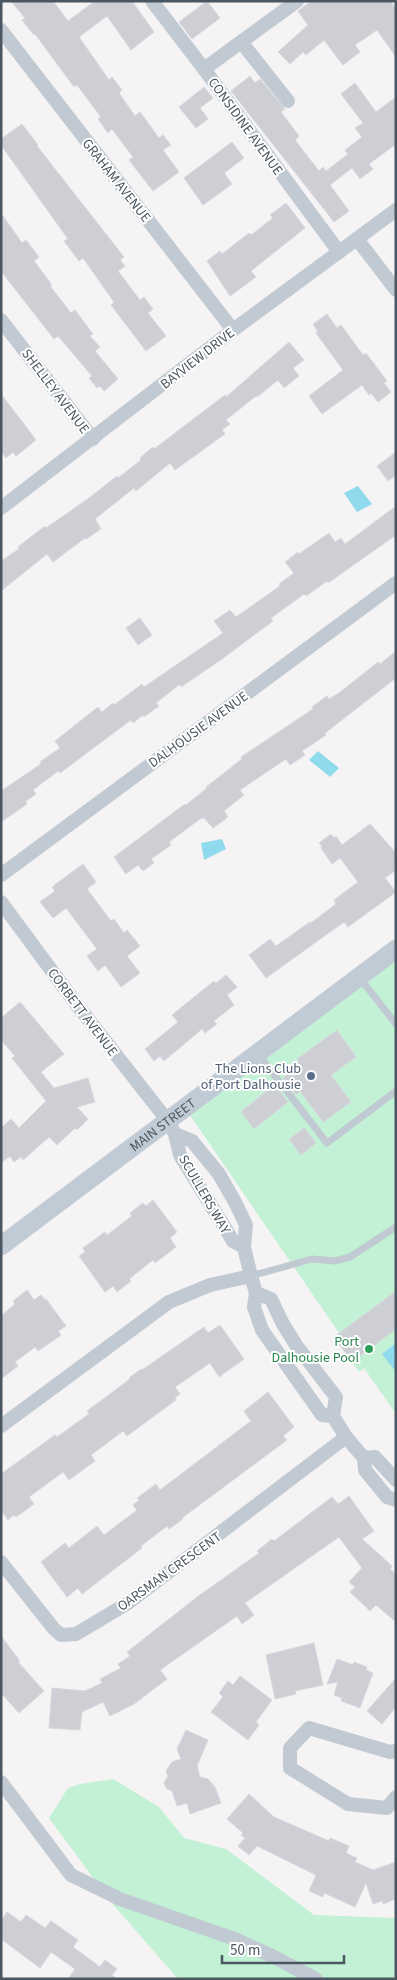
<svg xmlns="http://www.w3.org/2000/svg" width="397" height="1980" viewBox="0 0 397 1980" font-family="'Source Sans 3',sans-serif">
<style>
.green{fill:#c3f1d5}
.water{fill:#90daee}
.building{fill:#cdcfd5;stroke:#d7d9de}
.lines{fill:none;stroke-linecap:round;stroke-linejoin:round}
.service{stroke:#c1cad2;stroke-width:7}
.minor{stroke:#c1cad2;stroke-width:14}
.secondary{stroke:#c1cbd6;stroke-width:19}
.service-dot{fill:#5c6f8a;stroke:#fff;stroke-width:2}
.leisure-dot{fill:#2e9e5b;stroke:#fff;stroke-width:2}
.labels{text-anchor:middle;stroke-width:4;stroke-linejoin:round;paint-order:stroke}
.street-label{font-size:14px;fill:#4a5661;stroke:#fff}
.service-label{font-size:14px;fill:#4e5e75;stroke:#fff;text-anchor:end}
.leisure-label{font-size:14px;fill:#27864d;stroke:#fff;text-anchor:end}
</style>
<rect width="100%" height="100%" fill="#f5f3f3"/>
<g class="green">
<path d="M396 947V1414L364 1368 359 1372 334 1337 339 1333 185 1108Z"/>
<path d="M113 1779 159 1807 184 1838 226 1849 314 1915 396 1918V1979H178L111 1902 49 1818 68 1788 80 1784Z"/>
</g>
<g class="water">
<path d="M358 486 372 504 357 512 344 493Z"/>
<path d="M318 751 339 768 330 777 309 760Z"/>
<path d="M222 839 226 849 204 860 201 843Z"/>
<path d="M396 1343V1372L382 1354Z"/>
</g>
<g class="building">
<path d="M11 1H53L68 21 95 1H132L154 32 131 50 107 16 79 37 109 80 112 77 122 90 119 93 135 116 140 112 159 138 163 135 171 145 163 150 179 172 153 191 129 160 133 157 112 129 108 133 98 119 101 117 77 85 74 87 35 34 34 35 22 20 25 18Z"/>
<path d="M207 1 220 18 192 39 179 22Z"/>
<path d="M311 1H390L396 9V57L377 30 355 45 360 52 343 65 324 40 306 55 303 52 290 64 278 52 308 25 298 11Z"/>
<path d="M250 76 255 83 260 79 285 109 281 112 299 136 295 140 319 171 323 167 326 171 348 154 345 150 362 137 355 128 363 123 341 94 355 83 376 112 396 97V144L369 164 373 169 360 179 352 168 330 185 349 211 334 222 231 91Z"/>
<path d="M204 87 213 98 200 108 208 119 196 128 179 107Z"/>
<path d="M22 124 38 145 37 146 124 257 120 260 125 266 118 271 140 300 144 297 153 309 148 313 166 336 146 351 111 305 114 302 83 258 79 261 64 241 68 239 1 145V139Z"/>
<path d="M232 142 244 158 224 173 232 184 203 205 184 178Z"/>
<path d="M286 203 305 228 251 271 256 277 230 296 207 261 220 251 222 254 249 233 251 235 273 218 270 215Z"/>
<path d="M1 213 22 243 26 240 39 257 34 261 52 285 50 286 71 313 75 310 93 334 90 336 100 347 95 351 118 379 104 391 100 386 97 388 89 378 92 376 58 336 54 339 1 271Z"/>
<path d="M327 314 337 328 341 325 363 355 366 353 387 381 384 383 391 392 378 402 371 393 369 395 362 385 322 414 309 396 343 370 316 333 318 332 313 324Z"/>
<path d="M289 342 304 360 293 368 299 376 284 388 278 380 257 397 256 396 226 420 230 424 222 430 225 434 175 470 170 463 136 491 134 488 95 519 101 529 86 539 85 538 53 562 47 554 1 591V561L19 549 18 547 45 526 46 528 89 498 117 476 118 478 141 460 140 458 153 447 154 449 225 395 226 397Z"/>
<path d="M1 394 36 440 16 456 13 452 6 458 1 451Z"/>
<path d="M396 452V475L388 481 377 466Z"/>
<path d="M396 506V535L328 583 327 581 306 596 304 594 271 618 273 621 222 659 181 687 180 684 156 703 159 706 144 717 143 715 133 723 131 720 60 773 58 771 33 790 36 794 26 801 27 804 1 822V791L41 764 40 762 60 748 55 741 98 707 102 712 113 703 114 705 142 684 144 687 223 633 214 621 230 610 236 617 280 586 279 584 294 573 285 562 298 552 299 554 329 533 335 542 341 538 345 544Z"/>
<path d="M140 618 152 635 138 645 126 628Z"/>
<path d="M396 651V678L325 733 326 735 302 751 305 755 290 765 286 759 240 790 244 795 224 811 228 817 213 828 204 818 200 819 169 842 171 845 151 859 154 863 143 871 138 865 126 874 114 857 185 804 186 805 207 788 206 787 242 759 241 757 313 709 312 707 327 696 329 699 339 693 378 662 380 664Z"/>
<path d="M370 824 396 853V870L385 878 396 892 348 927 344 922 266 978 249 955 270 939 276 946 310 922 311 923 336 904 334 900 358 882 340 858 332 864 321 848 322 846 319 843 331 834 334 838 336 836 342 845Z"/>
<path d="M83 864 96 882 87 889 111 921 114 919 124 933 127 930 140 946 127 956 140 973 121 987 105 965 98 971 87 956 97 949 66 908 53 918 40 902 55 891 52 887Z"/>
<path d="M226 975 237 987 227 995 234 1005 214 1021 217 1024 205 1033 202 1029 164 1061 160 1056 154 1061 145 1049 178 1022 172 1015 214 981 216 983Z"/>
<path d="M20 1002 64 1054 41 1072 54 1088 88 1078 95 1102 77 1107 88 1119 77 1130 75 1128 57 1145 49 1137 23 1160 21 1157 14 1162 10 1156 1 1163V1128L11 1119 19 1128 46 1101 12 1058 15 1056 1 1040V1018Z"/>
<path d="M337 1030 356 1057 331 1075 351 1102 323 1122 300 1091 296 1095 283 1078 289 1072 287 1070 299 1061 297 1059Z"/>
<path d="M275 1084 288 1102 254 1129 241 1112Z"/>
<path d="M304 1128 316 1143 301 1155 289 1139Z"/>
<path d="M153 1200 177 1232 170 1238 176 1247 155 1263 153 1260 129 1279 131 1281 117 1292 113 1286 105 1292 79 1256 85 1252 83 1248 105 1232 107 1235 132 1216 130 1213 143 1203 146 1206Z"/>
<path d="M27 1290 34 1300 41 1295 45 1300 46 1299 66 1326 58 1331 61 1335 38 1351 35 1347 15 1362 18 1366 1 1379V1316L15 1304 13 1301Z"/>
<path d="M396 1291V1329L352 1362 334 1337Z"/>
<path d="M220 1325 244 1359 219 1377 210 1363 175 1387 180 1394 175 1398 176 1400 127 1436 123 1431 91 1455 95 1461 69 1480 63 1472 29 1497 34 1504 16 1517 14 1515 8 1520 1 1510V1474L55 1435 57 1437 89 1414 87 1411 130 1379 129 1378 141 1369 142 1370 204 1327 208 1333Z"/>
<path d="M268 1392 294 1427 283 1436 287 1440 182 1518 183 1519 169 1529 167 1526 141 1546 142 1548 82 1594 78 1588 67 1597 41 1562 65 1543 69 1548 97 1526 104 1535 137 1510 133 1505 139 1500 137 1498 156 1484 160 1490 251 1421 244 1411Z"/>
<path d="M349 1496 374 1531 362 1539 392 1566 390 1569 396 1574V1622L376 1605 370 1611 350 1592 355 1587 349 1582 362 1568 339 1537 245 1603 254 1615 242 1624 237 1616 160 1670 167 1679 134 1704 110 1716 103 1702 82 1712 80 1730 49 1728 52 1688 85 1691 102 1683 100 1679 121 1668 118 1664 130 1656 127 1652 197 1597 259 1553 257 1551 272 1539 274 1541 332 1497 338 1504Z"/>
<path d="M1 1636 20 1661 18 1662 44 1691 19 1713 1 1693Z"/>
<path d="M314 1643 323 1685 295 1691 296 1694 275 1699 266 1655Z"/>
<path d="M337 1659 353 1665 354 1662 367 1667 366 1670 373 1673 360 1708 341 1701 342 1698 334 1695 338 1682 327 1684Z"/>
<path d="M240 1676 272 1700 256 1722 259 1725 248 1740 211 1712 223 1697 219 1693 228 1681 233 1685Z"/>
<path d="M396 1678V1707L382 1724 367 1711Z"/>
<path d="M186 1730 208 1740 197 1766 200 1777 208 1779 215 1787 221 1803 190 1814 187 1803 177 1806 172 1791 166 1788 164 1783 168 1776 166 1771 172 1762 181 1759 177 1749Z"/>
<path d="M249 1794 274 1817 329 1841 330 1838 349 1846 346 1853 357 1858 355 1862 373 1870 396 1862V1899L383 1904 382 1901 373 1904 366 1883 355 1907 324 1893 323 1897 309 1891 316 1875 257 1846 249 1855 238 1846 245 1838 241 1835 243 1833 227 1819Z"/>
<path d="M7 1912 21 1922 26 1915 45 1928 51 1921 78 1940 73 1947 100 1967 105 1960 117 1969 112 1975 117 1979H68L75 1969 51 1952 40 1968 1 1939V1921Z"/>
</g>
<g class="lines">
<g class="service">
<path d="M359 977 396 1024"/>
<path d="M258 1054 327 1143 396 1091"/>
<path d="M251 1276 312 1259 335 1261 350 1257 396 1227"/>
</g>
<g class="minor">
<path d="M152 1 204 69 339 252"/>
<path d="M1 30 233 330"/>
<path d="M242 43 288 101"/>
<path d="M204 69 297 1"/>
<path d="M357 239 396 290"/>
<path d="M1 320 93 439"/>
<path d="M1 508 233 330 396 210"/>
<path d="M1 875 396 583"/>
<path d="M1 902 77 1005 167 1120 175 1134 180 1155 233 1241 244 1247"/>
<path d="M175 1134 192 1141 219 1174 236 1204 246 1225 244 1247 251 1276 256 1293 254 1307 262 1330 322 1415 333 1416"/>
<path d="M256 1293 271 1299 283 1324 296 1345 336 1397 333 1416 346 1437 364 1458 365 1470 387 1497 396 1500"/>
<path d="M1 1426 169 1302 210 1285 251 1276"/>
<path d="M364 1458 375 1457 396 1480"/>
<path d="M1 1562 54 1629 61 1635 76 1634 128 1603 346 1437"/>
<path d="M396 1751 390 1752 309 1728 290 1748V1768L348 1804 387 1808 396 1797"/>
<path d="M1 1782 71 1875 120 1899 232 1938 272 1956 316 1979"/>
</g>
<path class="secondary" id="s1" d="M1 1246 396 949"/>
</g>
<circle class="service-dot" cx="311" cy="1076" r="5"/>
<circle class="leisure-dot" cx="369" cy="1349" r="5"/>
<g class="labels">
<g class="street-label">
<text transform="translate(246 126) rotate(54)" y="5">CONSIDINE AVENUE</text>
<text transform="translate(117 180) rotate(52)" y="5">GRAHAM AVENUE</text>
<text transform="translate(197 358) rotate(-38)" y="5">BAYVIEW DRIVE</text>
<text transform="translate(56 391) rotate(53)" y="5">SHELLEY AVENUE</text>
<text transform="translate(198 729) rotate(-36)" y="5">DALHOUSIE AVENUE</text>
<text transform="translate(83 1012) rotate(53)" y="5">CORBETT AVENUE</text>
<text dy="5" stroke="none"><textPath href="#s1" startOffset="202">MAIN STREET</textPath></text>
<text transform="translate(205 1194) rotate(60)" y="5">SCULLERS WAY</text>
<text transform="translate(169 1571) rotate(-36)" y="5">OARSMAN CRESCENT</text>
</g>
<g class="service-label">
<text x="301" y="1073">The Lions Club<tspan x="301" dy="16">of Port Dalhousie</tspan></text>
</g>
<g class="leisure-label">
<text x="359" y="1346">Port<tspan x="359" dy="16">Dalhousie Pool</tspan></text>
</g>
</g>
<rect width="397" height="1980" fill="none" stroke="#4a5661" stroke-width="5"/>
<path d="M222 1955v8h122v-8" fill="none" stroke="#4a5661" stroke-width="2.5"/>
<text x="230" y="1955" font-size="15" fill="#4a5661" stroke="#ffffff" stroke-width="4" paint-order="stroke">50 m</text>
</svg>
